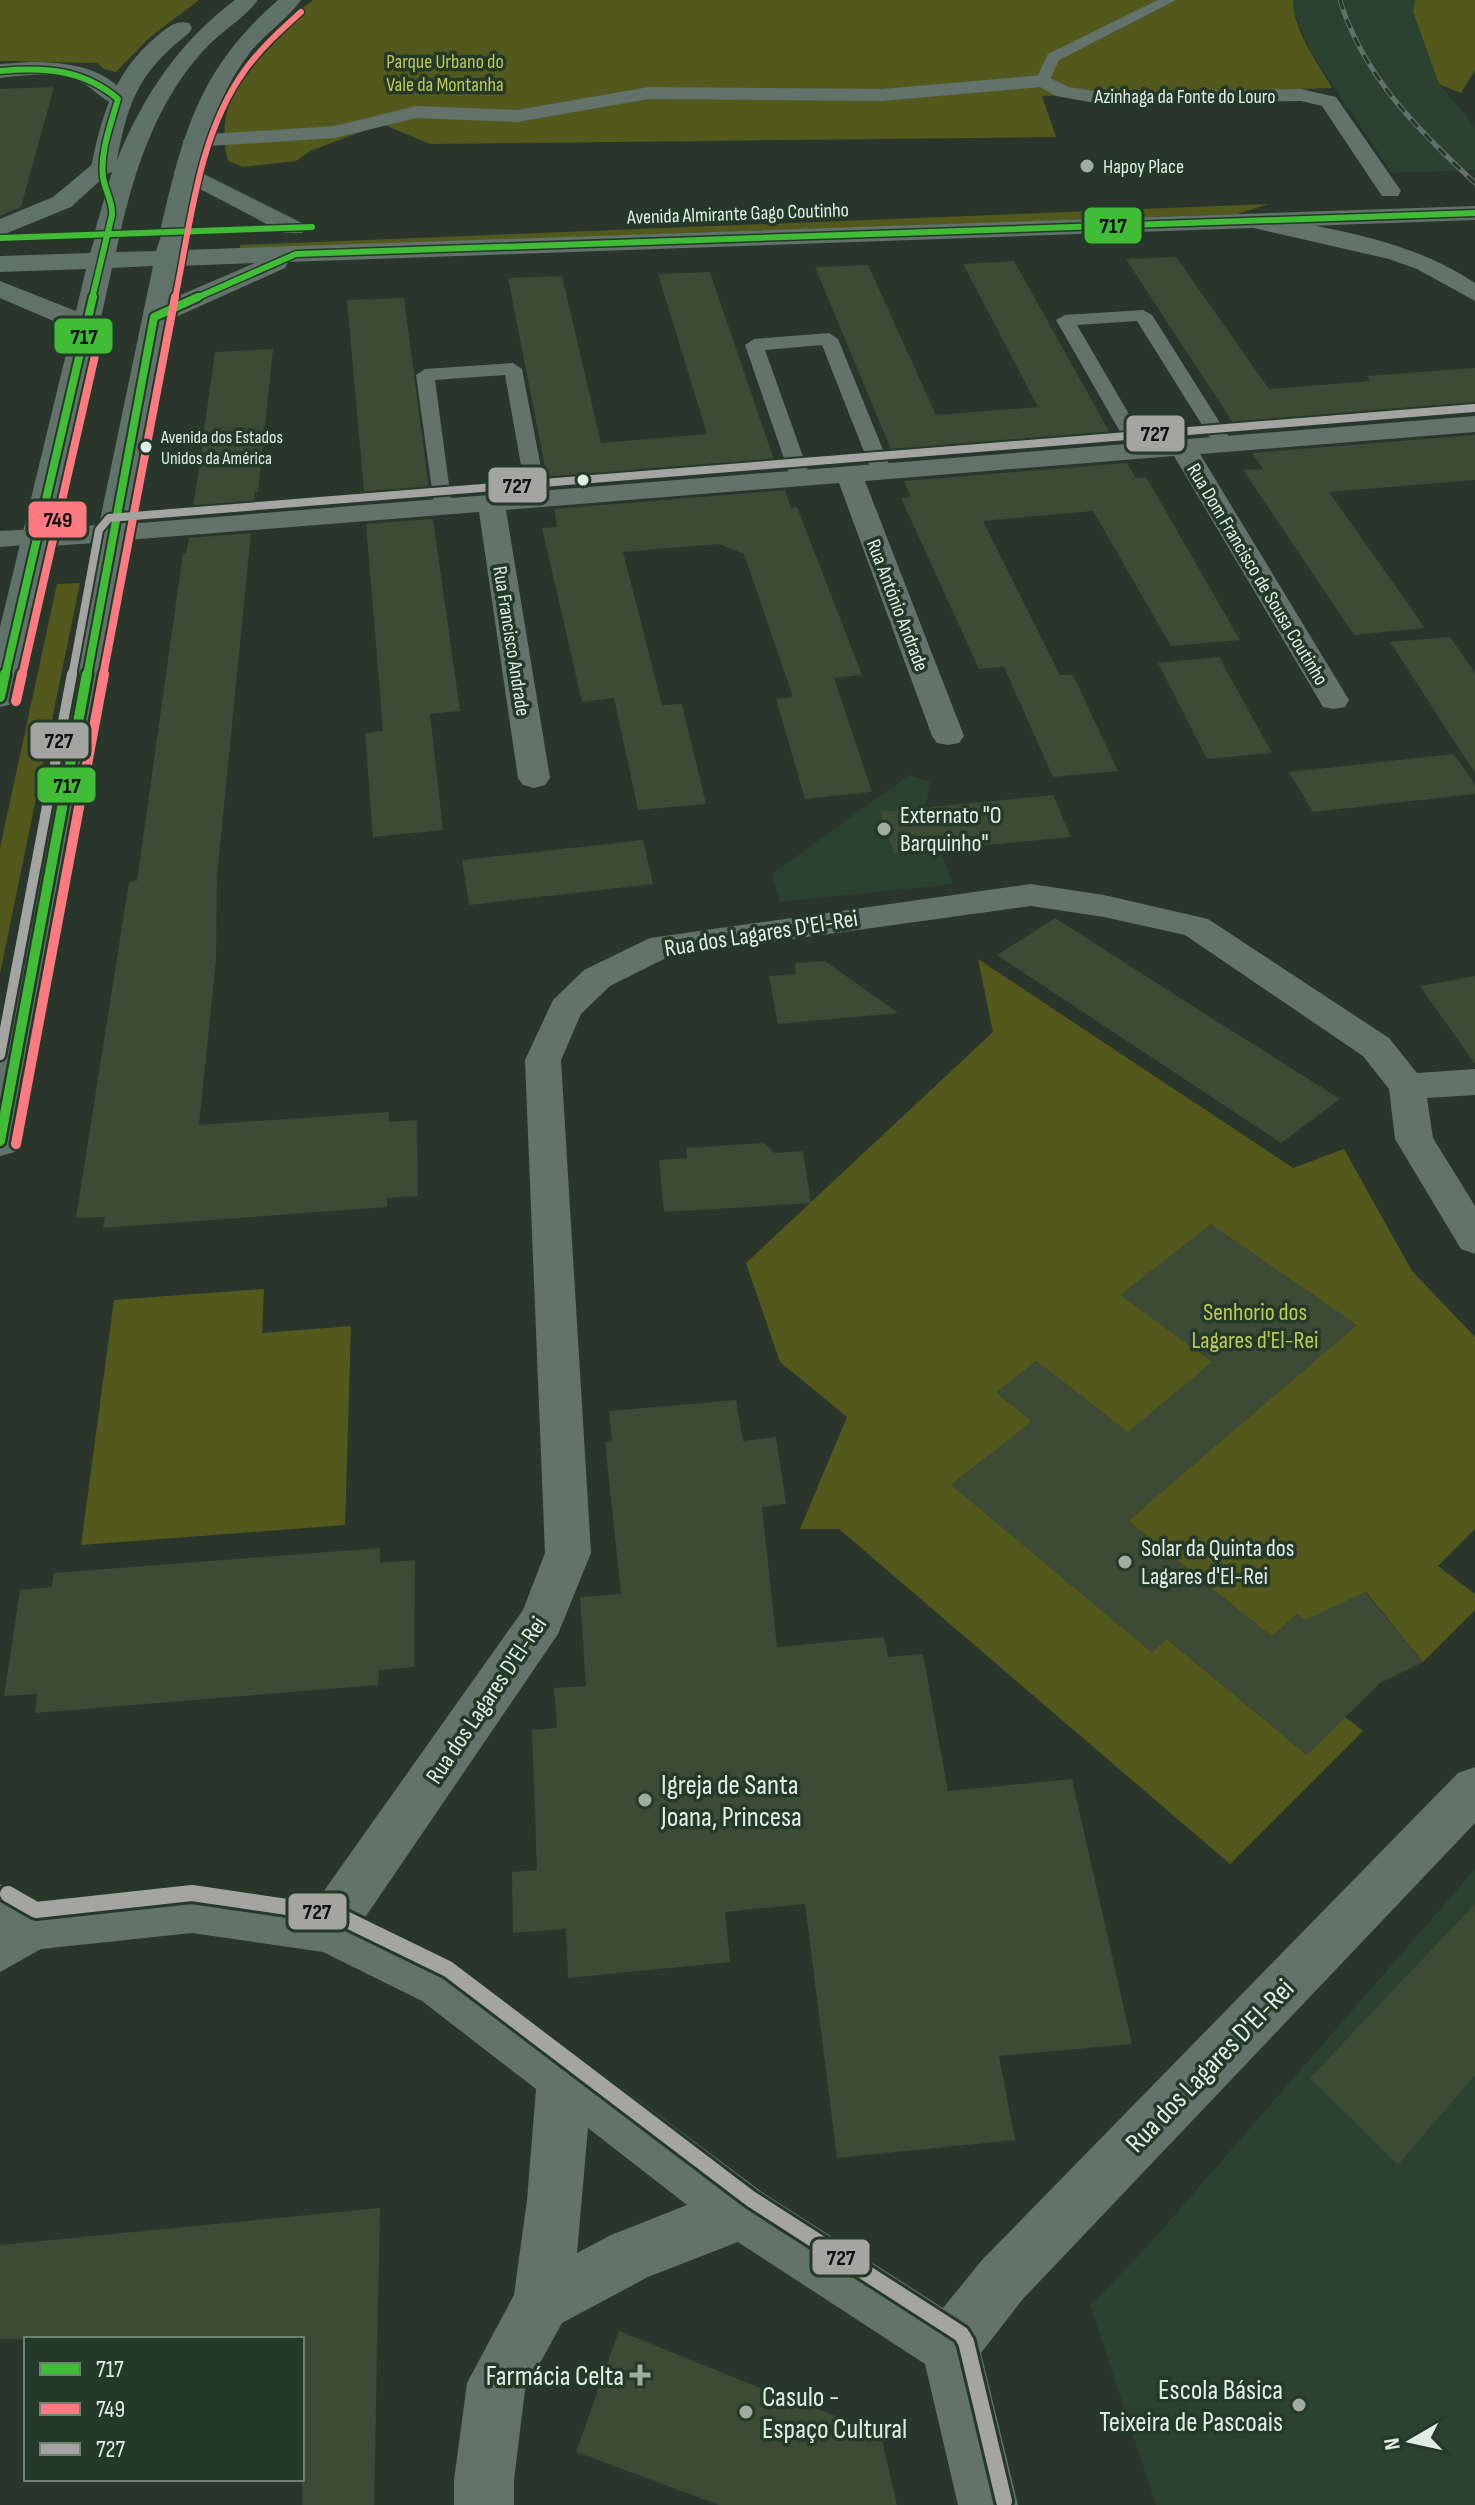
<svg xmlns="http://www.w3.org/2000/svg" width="1475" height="2505" viewBox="0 0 1475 2505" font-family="'Sofia Sans Condensed',sans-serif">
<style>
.built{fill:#2a422f}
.green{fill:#53591c}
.building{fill:#3d4a36}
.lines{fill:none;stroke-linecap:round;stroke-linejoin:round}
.pedestrian{fill:#64726c;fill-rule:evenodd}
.minor{fill:#64726c;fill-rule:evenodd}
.primary{fill:#61726a;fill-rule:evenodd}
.trunk{fill:#607169;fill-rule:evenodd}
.rail-casing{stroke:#66706a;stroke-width:5}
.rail{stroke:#253929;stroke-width:3;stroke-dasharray:10;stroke-linecap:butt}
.bus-1-far2-casing{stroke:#253929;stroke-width:9}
.bus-1-far1-casing{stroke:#253929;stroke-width:12}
.bus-1-casing{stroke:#253929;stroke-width:15}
.bus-2-far2-casing{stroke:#253929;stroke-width:9}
.bus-2-far1-casing{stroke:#253929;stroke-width:12}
.bus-2-casing{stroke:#253929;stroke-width:15}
.bus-3-far2-casing{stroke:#253929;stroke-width:12}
.bus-3-far1-casing{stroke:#253929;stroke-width:15}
.bus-3-casing{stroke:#253929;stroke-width:22}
.bus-1-far2{stroke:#40bc36;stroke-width:6}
.bus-1-far1{stroke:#40bc36;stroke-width:8}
.bus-1{stroke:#40bc36;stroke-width:10}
.bus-2-far2{stroke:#fe7a81;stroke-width:6}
.bus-2-far1{stroke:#fe7a81;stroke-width:8}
.bus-2{stroke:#fe7a81;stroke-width:10}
.bus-3-far2{stroke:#a4a4a3;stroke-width:8}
.bus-3-far1{stroke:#a4a4a3;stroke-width:10}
.bus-3{stroke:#a4a4a3;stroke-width:16}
.poi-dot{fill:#a1ada3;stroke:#253929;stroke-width:3}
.bus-dot{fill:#e1ede3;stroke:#253929;stroke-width:3}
.labels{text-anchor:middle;stroke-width:7;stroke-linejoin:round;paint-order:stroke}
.far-bus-label{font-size:18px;fill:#e1ede3;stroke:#253929;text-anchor:start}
.far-park-label{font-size:20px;fill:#beca52;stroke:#253929}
.far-street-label{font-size:20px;fill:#e1ede3;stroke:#253929}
.far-poi-label{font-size:20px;fill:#e1ede3;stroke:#253929;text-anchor:start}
.poi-label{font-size:24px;fill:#e1ede3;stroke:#253929;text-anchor:start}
.street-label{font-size:24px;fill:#e1ede3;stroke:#253929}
.park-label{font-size:24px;fill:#beca52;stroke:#253929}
.near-poi-label{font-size:28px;fill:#e1ede3;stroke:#253929;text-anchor:start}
.near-street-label{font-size:28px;fill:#e1ede3;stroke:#253929}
.line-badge{stroke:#253929;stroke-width:3}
.pale-badge-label{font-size:22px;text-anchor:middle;font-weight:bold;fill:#111}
</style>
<rect width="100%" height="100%" fill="#2a352c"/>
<g class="built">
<path d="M1293 0H1415L1413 13 1439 84 1475 127V170L1392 173 1310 51 1293 10Z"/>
<path d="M909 775 930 782 925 808 953 884 780 902 772 874Z"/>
<path d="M1475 1869V2505H1156L1090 2305 1145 2249Z"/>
</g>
<g class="green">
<path d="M0 0H199L150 37 116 72 104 69 97 63 0 61Z"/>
<path d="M313 0H1293C1293 30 1317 62 1332 88L1042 96 1056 137 430 144 382 124 310 151 296 161 243 167 228 161C210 94 264 37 313 0Z"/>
<path d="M1415 0H1475V70L1461 93 1439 84 1413 12Z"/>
<path d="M1269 204 1237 214 240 249V245Z"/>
<path d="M80 583 0 974V848L57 584Z"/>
<path d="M978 959 1293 1168 1344 1149 1412 1271 1475 1337V1529L1438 1566 1475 1594V1610L1423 1662 1366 1592 1332 1608 1388 1679 1383 1681 1297 1614 1272 1637 1128 1521 1182 1474 1036 1361 997 1393 1078 1458 989 1455 952 1484 1167 1639 1307 1755 1345 1717 1363 1731 1230 1864 839 1529H800L847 1417 780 1362 746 1263 993 1032Z"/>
<path d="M264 1289 262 1333 351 1326 345 1525 81 1545 114 1300Z"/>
</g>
<g class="building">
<path d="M54 87 21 207 0 216V89Z"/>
<path d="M1176 257 1269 389 1370 381 1367 376 1475 368V413L1239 432 1126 259Z"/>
<path d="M1014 261 1115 442 895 459 815 267 868 265 936 415 1038 407 963 264Z"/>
<path d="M710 272 777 469 549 487 508 278 562 276 601 443 707 434 658 274Z"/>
<path d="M404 298 430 497 365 502 347 300Z"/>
<path d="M273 349 258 492H255L253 511 192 516 215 352Z"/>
<path d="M1475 435V480L1329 492 1425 628 1354 635 1243 470 1263 469 1252 453Z"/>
<path d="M1127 463 1136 478 1146 477 1240 640 1171 646 1093 511 983 521 1060 675H1073L1118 771 1053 777 1004 667 979 669 901 498 911 497 904 481Z"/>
<path d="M785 490 791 508 797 507 862 675 834 678 872 792 805 799 776 699 793 697 744 554 719 544 623 552 662 705 682 704 706 804 638 810 614 698 582 702 542 528 557 527 554 509Z"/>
<path d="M433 519 460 711 430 714 443 830 373 837 365 733 383 731 366 524Z"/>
<path d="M251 533 217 876 216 960 199 1125 389 1112V1122L417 1120 418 1196 387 1198V1207L103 1228 105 1217 76 1218 129 882 137 881 183 553H186L189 538Z"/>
<path d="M1450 637 1475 673V773L1390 642Z"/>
<path d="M1219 657 1272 753 1207 759 1158 663Z"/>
<path d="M1454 754 1475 785V794L1313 812 1289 772Z"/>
<path d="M1053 795 1071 837 894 854 880 812Z"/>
<path d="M643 840 653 884 469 905 462 860Z"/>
<path d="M1055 918 1191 1005 1340 1099 1281 1143 997 955Z"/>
<path d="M825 961 898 1013 778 1024 769 976 796 974 795 963Z"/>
<path d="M1475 976V1064L1420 986Z"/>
<path d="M764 1143 775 1153 803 1151 811 1203 664 1212 659 1160 687 1158 686 1148Z"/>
<path d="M1211 1224 1357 1325 1128 1521 1272 1637 1297 1614 1305 1620 1365 1592 1423 1662 1380 1683 1307 1755 1167 1639 1152 1653 951 1485 1032 1421 996 1392 1036 1361 1128 1432 1212 1362 1120 1295Z"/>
<path d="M736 1400 743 1441 776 1437 786 1504 762 1507 777 1647 884 1637 888 1657 923 1654 948 1791 1072 1779 1132 2044 999 2056 1015 2140 837 2158 805 1904 725 1912 730 1962 568 1978 566 1929 513 1933 512 1872 537 1870 532 1730 557 1728 554 1688 586 1686 580 1597 621 1594 605 1442 612 1441 609 1411Z"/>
<path d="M380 1548V1563L415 1560 414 1667 379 1670 378 1685 35 1713 37 1694 4 1696 20 1590 52 1587 54 1573Z"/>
<path d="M1475 1904V2075L1398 2165 1310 2078Z"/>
<path d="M380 2208 374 2505H302V2339H0V2245Z"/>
<path d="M619 2331 780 2396 880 2431 897 2505H719L576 2452Z"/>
</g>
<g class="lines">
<g class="pedestrian">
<path d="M1158 0H1176L1059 60 1048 84H1038L1035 81 1048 54Z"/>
<path d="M1143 310 1152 315 1234 445 1231 449H1217L1137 321 1077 325 1151 452 1141 458 1134 456 1056 320 1065 315Z"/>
<path d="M829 333 838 339 892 472 889 476 882 478 872 472 822 345 765 350 811 479 801 485 791 479 745 345 754 339Z"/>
<path d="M513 363 522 369 547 499 537 505 527 499 505 375 435 380 452 507 442 513 435 511 416 375 425 369Z"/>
</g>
<g class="minor">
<path d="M1043 75 1069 87 1101 92 1301 89 1336 97 1401 191 1398 196H1382L1322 106 1301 101 1101 104 1056 96 1040 87 882 101 649 99 517 122 416 118 335 138 193 147 182 141 193 135 335 126 416 106 517 110 649 87 882 89Z"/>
<path d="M1253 214C1329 229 1410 239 1475 283V301L1417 269 1389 259 1245 226 1242 221 1245 216Z"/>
<path d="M1475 416V432L1200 454 1349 700 1345 707 1334 709 1323 707 1319 700 1174 456 865 481 964 736 959 743 948 745 937 743 932 736 839 483 506 510 550 778 545 785 534 788 523 785 518 778 479 512 115 541 105 539 101 533 105 527 115 525Z"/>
<path d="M38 529 48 531 52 537 48 543 0 547V531Z"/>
<path d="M1031 884 1104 895 1208 919 1389 1038 1417 1073 1475 1069V1095L1427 1098 1433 1138 1475 1206V1254L1461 1249 1395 1139 1389 1089 1363 1056 1185 935 1104 917 1031 906 670 956 610 986 581 1014 561 1060 591 1553 558 1634 364 1919 458 1965 762 2192 943 2308 982 2260 1458 1773 1475 1767V1823L1022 2300 981 2353 1018 2505H958L925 2364 738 2242 648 2277 562 2323 525 2390 514 2480V2505H454V2480L467 2383 514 2295 527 2200 536 2089 422 2001 323 1952 192 1933 41 1949 0 1972V1884L37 1901 192 1885 316 1902 523 1610 545 1553 525 1060 553 1000 584 970 650 938ZM588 2128 687 2205 611 2235 577 2253Z"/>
</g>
<g class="primary">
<path d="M31 62C68 62 107 67 129 99L126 104C107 109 95 87 77 80 53 72 25 75 0 78V64Z"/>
<path d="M103 160 111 162 115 167 71 207 0 236V219L53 197 95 162Z"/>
<path d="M186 165 302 223 306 228 302 233H284L177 177 174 172 177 167Z"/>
<path d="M1475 206V220L288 262 285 268 167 321 21 1141 15 1152 0 1156V1034L96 543 50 546 17 697 12 704 0 707V627L72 329 0 298V281L76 311 86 269 0 272V256L90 253 98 229H116L120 234 116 252 156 251 164 227H182L186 232 182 250ZM255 263 171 299 179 266ZM153 266 99 525 55 527 112 268Z"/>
</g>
<g class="trunk">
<path d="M235 0H258C244 19 220 32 204 50 157 101 135 168 120 234L116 239H98L94 234 112 172 103 175 94 173 91 168C101 117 114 72 156 37 167 28 175 20 189 23L192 28 189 33C140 71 128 100 117 160 143 96 179 42 235 0Z"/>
<path d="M278 0H301C286 21 261 36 246 58 209 108 198 172 186 232L182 237H164L160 232C183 133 198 70 278 0Z"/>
</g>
<defs>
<path id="rail" d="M1340 0C1363 76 1418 130 1475 183"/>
</defs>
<use href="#rail" class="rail-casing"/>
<use href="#rail" class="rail"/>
<defs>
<g id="bus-1-far2">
<path d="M0 71C44 67 83 69 118 99 111 124 100 151 103 177 105 191 113 201 112 215L92 299"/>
<path d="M0 238 312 227"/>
<path d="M194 299 296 254 1475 213"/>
</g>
<g id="bus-1-far1">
<path d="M5 676 93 297"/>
<path d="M87 676 154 317 198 297"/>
</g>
<g id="bus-1">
<path d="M0 697 5 674"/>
<path d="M0 1141 87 674"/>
</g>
<path id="bus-2-far2" d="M175 299C191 222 198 135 245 70 261 48 281 30 301 12"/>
<g id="bus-2-far1">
<path d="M22 676 99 338"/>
<path d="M103 676 175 297"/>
</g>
<g id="bus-2">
<path d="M16 701 22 674"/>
<path d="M16 1144 104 674"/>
</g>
<path id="bus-3-far2" d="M72 676 99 530 109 518 1474 408"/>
<path id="bus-3-far1" d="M0 1055 72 674"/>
<path id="bus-3" d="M8 1894 36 1910 192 1893 335 1914 448 1969 751 2199 961 2334 966 2342 1004 2501"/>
</defs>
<use href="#bus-1-far2" class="bus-1-far2-casing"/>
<use href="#bus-1-far1" class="bus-1-far1-casing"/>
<use href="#bus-1" class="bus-1-casing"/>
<use href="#bus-2-far2" class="bus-2-far2-casing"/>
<use href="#bus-2-far1" class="bus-2-far1-casing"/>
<use href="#bus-2" class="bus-2-casing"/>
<use href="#bus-3-far2" class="bus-3-far2-casing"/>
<use href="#bus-3-far1" class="bus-3-far1-casing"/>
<use href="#bus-3" class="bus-3-casing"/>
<use href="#bus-1-far2" class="bus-1-far2"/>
<use href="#bus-1-far1" class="bus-1-far1"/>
<use href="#bus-1" class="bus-1"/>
<use href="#bus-2-far2" class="bus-2-far2"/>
<use href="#bus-2-far1" class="bus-2-far1"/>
<use href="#bus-2" class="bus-2"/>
<use href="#bus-3-far2" class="bus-3-far2"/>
<use href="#bus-3-far1" class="bus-3-far1"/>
<use href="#bus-3" class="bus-3"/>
</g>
<g class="poi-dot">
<circle cx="1087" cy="166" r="8"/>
<circle cx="884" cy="829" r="8"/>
<circle cx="1125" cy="1562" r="8"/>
<circle cx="645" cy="1800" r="8"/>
<path d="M636 2363h8v8h8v8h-8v8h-8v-8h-8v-8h8z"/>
<circle cx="1299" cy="2405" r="8"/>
<circle cx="746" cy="2412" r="8"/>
</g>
<g class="bus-dot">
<circle cx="146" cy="447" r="7"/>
<circle cx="583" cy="480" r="7"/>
</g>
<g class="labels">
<g class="far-bus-label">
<text x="161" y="443">Avenida dos Estados<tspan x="161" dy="21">Unidos da América</tspan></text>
</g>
<g class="far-park-label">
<text x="445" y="68">Parque Urbano do<tspan x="445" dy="23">Vale da Montanha</tspan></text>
</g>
<g class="far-street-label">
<text x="1185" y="103">Azinhaga da Fonte do Louro</text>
<text transform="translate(738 213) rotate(-2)" y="7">Avenida Almirante Gago Coutinho</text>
<text transform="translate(1258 574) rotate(59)" y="7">Rua Dom Francisco de Sousa Coutinho</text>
<text transform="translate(898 605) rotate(69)" y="7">Rua António Andrade</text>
<text transform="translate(512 641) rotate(81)" y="7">Rua Francisco Andrade</text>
</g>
<g class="far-poi-label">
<text x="1103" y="173">Hapoy Place</text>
</g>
<g class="poi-label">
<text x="900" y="823">Externato "O<tspan x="900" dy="28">Barquinho"</tspan></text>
<text x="1141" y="1556">Solar da Quinta dos<tspan x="1141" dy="28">Lagares d'El-Rei</tspan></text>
</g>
<g class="street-label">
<text transform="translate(761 933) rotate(-9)" y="8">Rua dos Lagares D'El-Rei</text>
<text transform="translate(486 1700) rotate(-56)" y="8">Rua dos Lagares D'El-Rei</text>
</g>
<g class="park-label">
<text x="1255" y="1320">Senhorio dos<tspan x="1255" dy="28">Lagares d'El-Rei</tspan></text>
</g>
<g class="near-poi-label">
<text x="661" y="1794">Igreja de Santa<tspan x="661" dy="32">Joana, Princesa</tspan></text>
<text x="624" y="2385" text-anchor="end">Farmácia Celta</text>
<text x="1283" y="2399" text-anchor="end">Escola Básica<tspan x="1283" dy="32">Teixeira de Pascoais</tspan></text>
<text x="762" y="2406">Casulo -<tspan x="762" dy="32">Espaço Cultural</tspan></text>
</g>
<g class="near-street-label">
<text transform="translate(1209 2065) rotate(-46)" y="10">Rua dos Lagares D'El-Rei</text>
</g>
</g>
<g class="line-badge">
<rect x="1083" y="206" width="60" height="39" rx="8" fill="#40bc36"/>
<rect x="53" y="317" width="61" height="38" rx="8" fill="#40bc36"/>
<rect x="1125" y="414" width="61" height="39" rx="8" fill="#a4a4a3"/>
<rect x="487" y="466" width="61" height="38" rx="8" fill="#a4a4a3"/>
<rect x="27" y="500" width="61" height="39" rx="8" fill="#fe7a81"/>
<rect x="29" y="721" width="61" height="39" rx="8" fill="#a4a4a3"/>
<rect x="36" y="766" width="61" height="38" rx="8" fill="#40bc36"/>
<rect x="287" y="1892" width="61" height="39" rx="8" fill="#a4a4a3"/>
<rect x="811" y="2238" width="60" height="38" rx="8" fill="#a4a4a3"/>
</g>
<g class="pale-badge-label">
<text x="1113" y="233">717</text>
<text x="84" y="344">717</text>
<text x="1155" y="441">727</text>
<text x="517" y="493">727</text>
<text x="58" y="527">749</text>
<text x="59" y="748">727</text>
<text x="67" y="793">717</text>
<text x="317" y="1919">727</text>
<text x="841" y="2265">727</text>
</g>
<rect x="24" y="2337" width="280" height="144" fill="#253929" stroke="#708173" stroke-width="2"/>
<rect x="40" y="2363" width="40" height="12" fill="#40bc36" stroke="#708173" stroke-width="2"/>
<text x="96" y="2377" font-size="24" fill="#e1ede3">717</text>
<rect x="40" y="2403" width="40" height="12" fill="#fe7a81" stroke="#708173" stroke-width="2"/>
<text x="96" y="2417" font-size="24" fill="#e1ede3">749</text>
<rect x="40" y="2443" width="40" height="12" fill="#a4a4a3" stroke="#708173" stroke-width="2"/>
<text x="96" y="2457" font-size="24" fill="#e1ede3">727</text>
<g transform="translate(1411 2441) rotate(261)" stroke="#253929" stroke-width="6" paint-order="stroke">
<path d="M0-6L14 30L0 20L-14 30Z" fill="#e1ede3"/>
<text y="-12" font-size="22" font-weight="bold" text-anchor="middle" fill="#e1ede3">N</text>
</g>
</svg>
